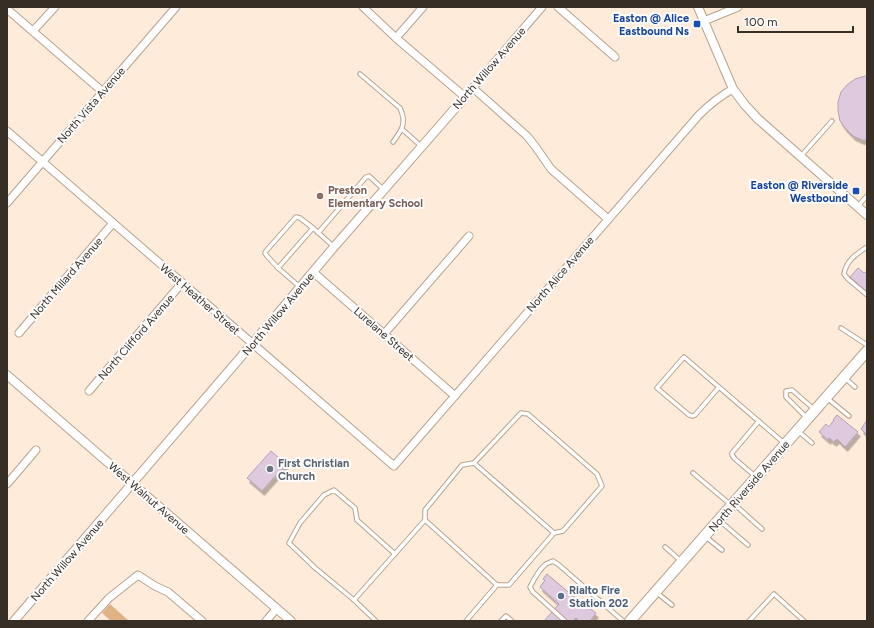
<svg xmlns="http://www.w3.org/2000/svg" width="874" height="628" viewBox="0 0 874 628" font-family="Figtree,sans-serif">
<style>
.green{fill:#e1b286}
.building{fill:#dfc9de;stroke:#b59fb4;filter:url(#shadow)}
.lines{fill:none;stroke-linecap:round;stroke-linejoin:round}
.service-casing{stroke:#b9a38e;stroke-width:5.5}
.minor-casing{stroke:#b9a38e;stroke-width:9}
.tertiary-casing{stroke:#b9a38e;stroke-width:10}
.primary-casing{stroke:#b9a38e;stroke-width:12}
.service{stroke:#fff;stroke-width:3.5}
.minor{stroke:#fff;stroke-width:7}
.tertiary{stroke:#fff;stroke-width:8}
.primary{stroke:#fff;stroke-width:10}
.transit-dot{fill:#1a4fb4;stroke:#fcfcfc;stroke-width:1.5}
.education-dot{fill:#8d6e63;stroke:#fcfcfc;stroke-width:1.5}
.worship-dot{fill:#6b7280;stroke:#fcfcfc;stroke-width:1.5}
.service-dot{fill:#5c6f8a;stroke:#fcfcfc;stroke-width:1.5}
.labels{text-anchor:middle;stroke-width:4;stroke-linejoin:round;paint-order:stroke}
.transit-label{font-size:11px;font-weight:bold;fill:#164399;stroke:#fcfcfc;text-anchor:end}
.street-label{font-size:11px;fill:#372e26;stroke:#fcfcfc}
.education-label{font-size:11px;font-weight:bold;fill:#785e54;stroke:#fcfcfc;text-anchor:start}
.worship-label{font-size:11px;font-weight:bold;fill:#5b616d;stroke:#fcfcfc;text-anchor:start}
.service-label{font-size:11px;font-weight:bold;fill:#4e5e75;stroke:#fcfcfc;text-anchor:start}
</style>
<defs>
<filter id="shadow"><feDropShadow dx="2.5" dy="4.5" stdDeviation="0" flood-color="#0004"/></filter>
</defs>
<rect width="100%" height="100%" fill="#feebda"/>
<path class="green" d="M110 604 129 621H111L102 613Z"/>
<g class="building">
<path d="M865 76H867V140H862L853 136 846 129 840 121 838 111V102L841 92 847 85 855 79Z"/>
<path d="M858 268 864 273 866 272 867 273V290L866 291 850 277Z"/>
<path d="M837 415 858 432 845 447 837 439 834 442 829 438 828 440 819 432 826 424 829 427 834 420H833Z"/>
<path d="M867 420V435L861 429Z"/>
<path d="M271 451 286 464 262 491 247 478Z"/>
<path d="M547 574 586 607 587 606 596 613 590 621H579L576 618 573 621H544L559 604 540 587 545 580 543 579Z"/>
</g>
<g class="lines">
<defs>
<g id="service">
<path d="M360 74 400 108C407 123 402 130 393 142"/>
<path d="M403 130 421 146"/>
<path d="M801 156 832 121"/>
<path d="M857 207 867 196"/>
<path d="M318 233 366 177 369 176 383 189"/>
<path d="M867 247C856 254 846 261 844 274L848 279 867 295"/>
<path d="M278 268 267 256 265 253 266 251 296 217 300 218 313 228"/>
<path d="M300 287 278 268 313 228 333 246"/>
<path d="M841 328 867 345"/>
<path d="M845 378 855 387"/>
<path d="M719 387 695 415 693 416 689 415 657 388 684 357 784 443"/>
<path d="M827 398 849 416"/>
<path d="M807 418 786 397V391L792 390 815 410"/>
<path d="M798 431 812 443"/>
<path d="M693 473 731 505"/>
<path d="M755 476 735 459 732 455V453L759 421"/>
<path d="M734 504 762 529"/>
<path d="M425 520 497 585"/>
<path d="M720 521 748 545"/>
<path d="M706 537 722 550"/>
<path d="M665 547 681 561"/>
<path d="M656 592 672 605"/>
<path d="M354 600 314 567 309 562 289 543 300 523 324 495 334 490 355 508 357 520 395 554"/>
<path d="M376 621 354 600 425 520V510L462 465 474 463 521 413 528 414 597 474 602 486 563 531 554 533 474 463"/>
<path d="M466 621 497 585H509L554 533"/>
<path d="M501 621 506 616 512 621"/>
<path d="M565 621 533 592 530 587C534 579 539 569 546 564 548 563 551 562 553 561L559 565 623 621"/>
<path d="M749 621 774 594 804 621"/>
</g>
<g id="minor">
<path d="M363 7 396 38 465 97 542 7"/>
<path d="M558 7 615 57"/>
<path d="M7 9 103 92"/>
<path d="M704 21 738 7"/>
<path d="M33 31 55 7"/>
<path d="M396 38 423 7"/>
<path d="M473 88 527 136 535 146 551 169 608 219"/>
<path d="M7 131 394 466 699 115C709 105 720 96 733 89"/>
<path d="M7 203 176 7"/>
<path d="M313 272 455 396"/>
<path d="M19 333 113 223"/>
<path d="M384 334 469 236"/>
<path d="M89 391 182 283"/>
<path d="M7 484 36 450"/>
<path d="M88 621 109 598 138 575 155 586 168 592 202 621"/>
<path d="M266 621 277 608"/>
</g>
<g id="tertiary">
<path d="M698 7 733 89 745 105 758 119 867 215"/>
<path d="M7 375 291 621"/>
<path d="M14 621 258 337 334 247 465 97"/>
</g>
<path id="primary" d="M630 621 867 351"/>
</defs>
<use href="#service" class="service-casing"/>
<use href="#minor" class="minor-casing"/>
<use href="#tertiary" class="tertiary-casing"/>
<use href="#primary" class="primary-casing"/>
<use href="#service" class="service"/>
<use href="#minor" class="minor"/>
<use href="#tertiary" class="tertiary"/>
<use href="#primary" class="primary"/>
</g>
<g class="transit-dot">
<rect x="693" y="20" width="8" height="8" rx="2"/>
<rect x="852" y="187" width="8" height="8" rx="2"/>
</g>
<circle class="education-dot" cx="320" cy="196" r="4"/>
<circle class="worship-dot" cx="270" cy="469" r="4"/>
<circle class="service-dot" cx="561" cy="596" r="4"/>
<g class="labels">
<g class="transit-label">
<text x="689" y="22">Easton @ Alice<tspan x="689" dy="13">Eastbound Ns</tspan></text>
<text x="848" y="189">Easton @ Riverside<tspan x="848" dy="13">Westbound</tspan></text>
</g>
<g class="street-label">
<text transform="translate(489 68) rotate(-49)" y="4">North Willow Avenue</text>
<text transform="translate(91 105) rotate(-49)" y="4">North Vista Avenue</text>
<text transform="translate(560 274) rotate(-49)" y="4">North Alice Avenue</text>
<text transform="translate(66 278) rotate(-49)" y="4">North Millard Avenue</text>
<text transform="translate(200 299) rotate(41)" y="4">West Heather Street</text>
<text transform="translate(278 314) rotate(-50)" y="4">North Willow Avenue</text>
<text transform="translate(384 334) rotate(41)" y="4">Lurelane Street</text>
<text transform="translate(136 337) rotate(-49)" y="4">North Clifford Avenue</text>
<text transform="translate(749 486) rotate(-49)" y="4">North Riverside Avenue</text>
<text transform="translate(149 498) rotate(41)" y="4">West Walnut Avenue</text>
<text transform="translate(67 560) rotate(-49)" y="4">North Willow Avenue</text>
</g>
<g class="education-label">
<text x="328" y="194">Preston<tspan x="328" dy="13">Elementary School</tspan></text>
</g>
<g class="worship-label">
<text x="278" y="467">First Christian<tspan x="278" dy="13">Church</tspan></text>
</g>
<g class="service-label">
<text x="569" y="594">Rialto Fire<tspan x="569" dy="13">Station 202</tspan></text>
</g>
</g>
<rect width="874" height="628" fill="none" stroke="#372e26" stroke-width="16"/>
<path d="M738 26v6h115v-6" fill="none" stroke="#372e26" stroke-width="2"/>
<text x="744" y="26" font-size="12" fill="#372e26" stroke="#fcfcfc" stroke-width="3" paint-order="stroke">100 m</text>
</svg>
